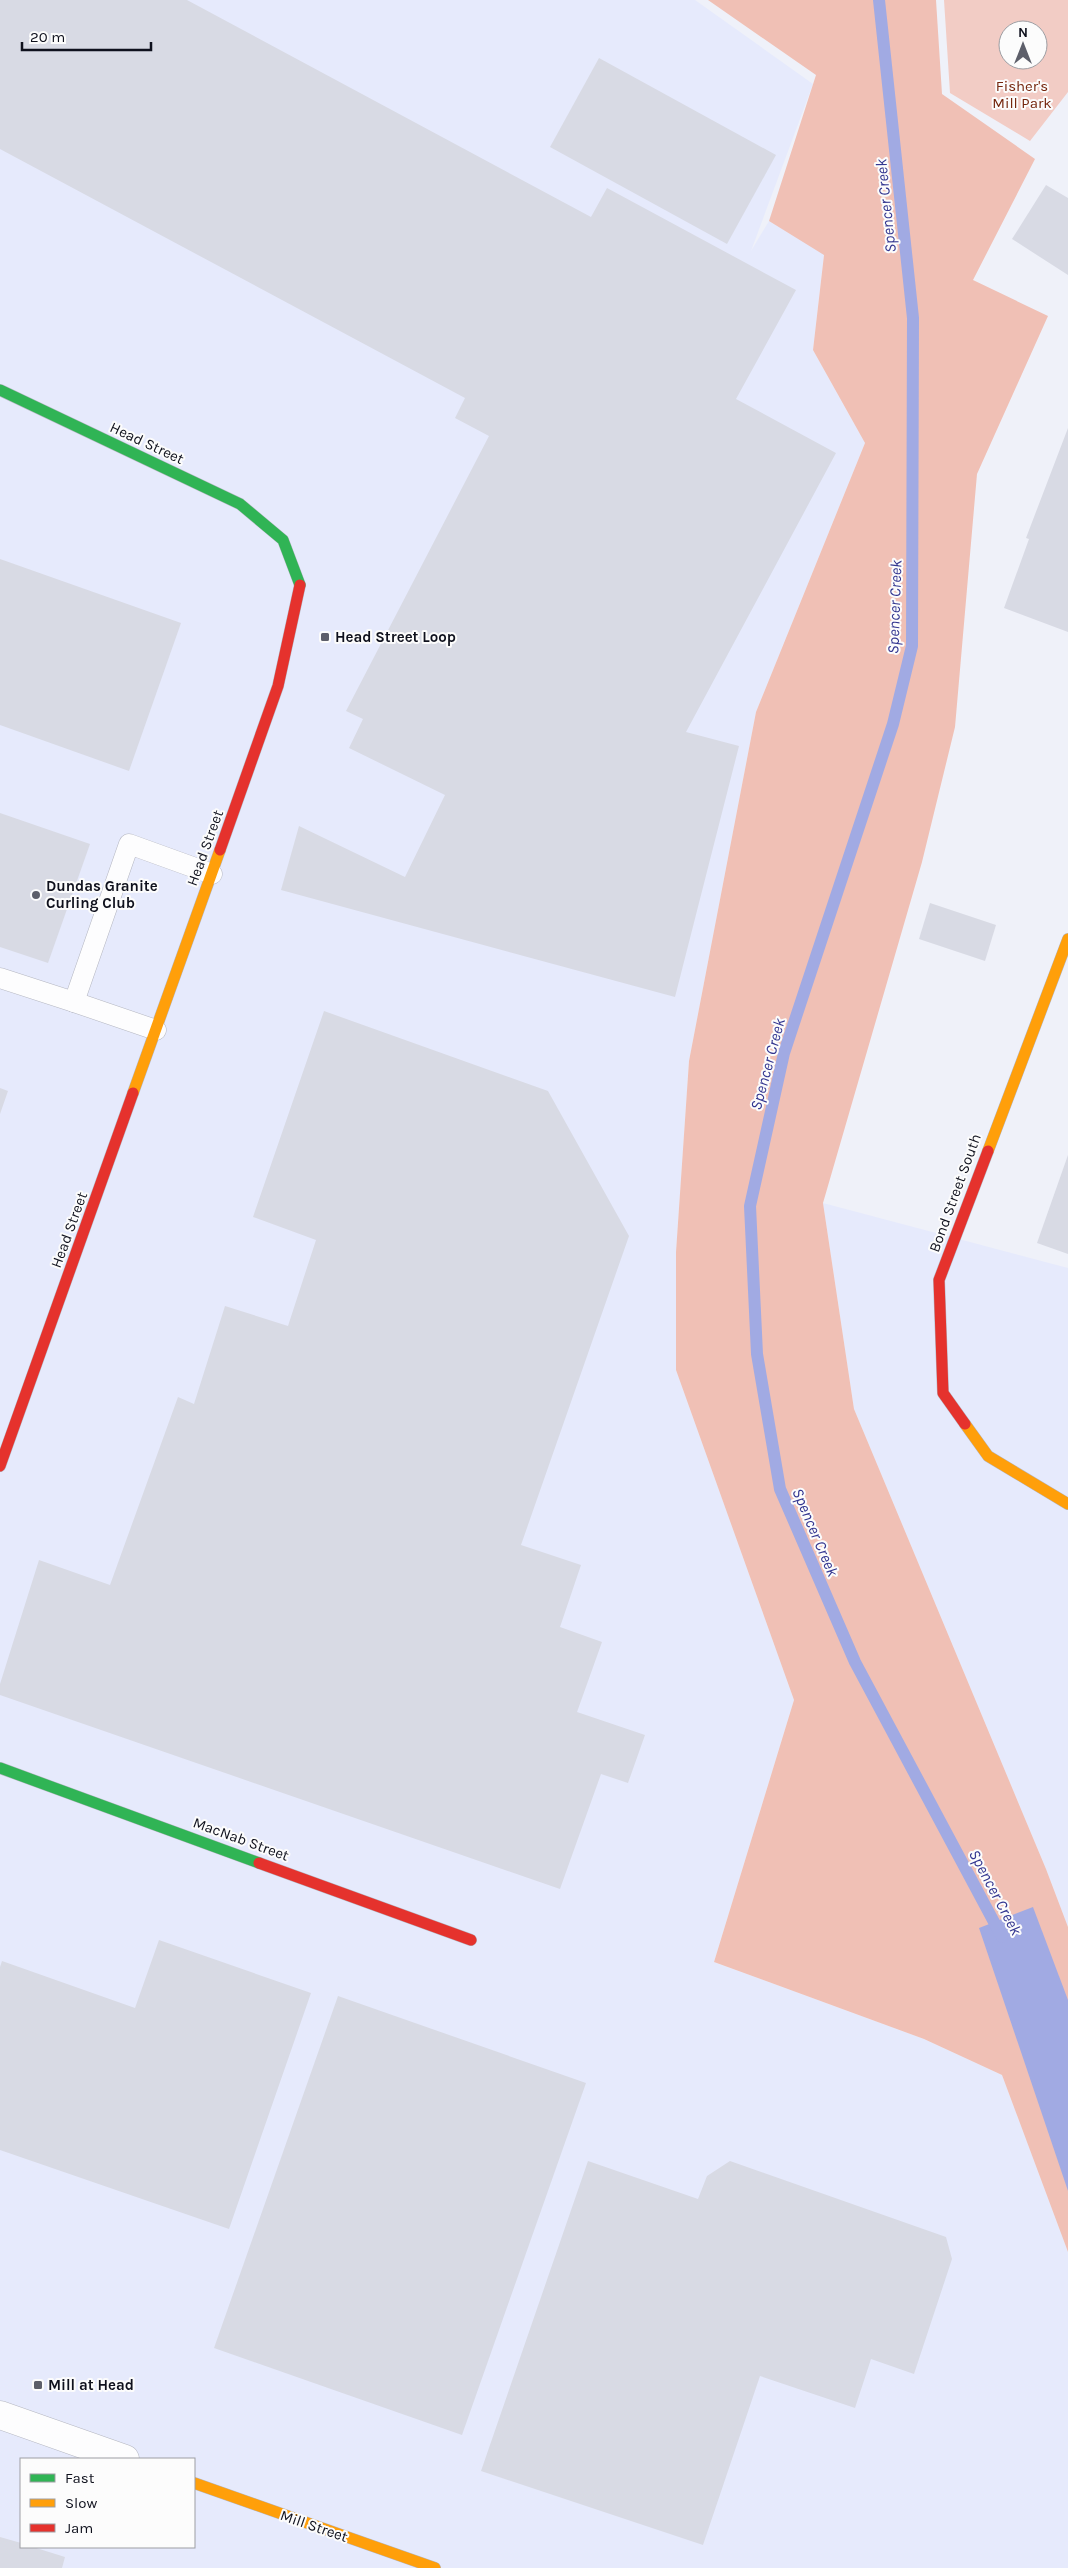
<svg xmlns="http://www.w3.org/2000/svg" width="1068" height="2568" viewBox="0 0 1068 2568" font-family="Karla,sans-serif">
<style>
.built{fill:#e6eafc;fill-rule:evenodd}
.green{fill:#f2ccc5;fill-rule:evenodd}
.forest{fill:#f0c0b5}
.water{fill:#a1aae3}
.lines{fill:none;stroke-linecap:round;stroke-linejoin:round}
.stream{stroke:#a1aae3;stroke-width:12}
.building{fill:#d8dae4}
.lane-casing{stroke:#b5b7c1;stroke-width:21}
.street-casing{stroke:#b5b7c1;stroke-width:29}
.fast-casing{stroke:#b5b7c1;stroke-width:12}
.slow-casing{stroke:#b5b7c1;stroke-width:12}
.jam-casing{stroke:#b5b7c1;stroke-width:12}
.lane{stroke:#fdfdfe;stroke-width:20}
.street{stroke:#fdfdfe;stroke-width:28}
.fast{stroke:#30b455;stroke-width:11}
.slow{stroke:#ff9f0a;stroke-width:11}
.jam{stroke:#e5322d;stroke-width:11}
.poi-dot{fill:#5d5f6a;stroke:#fcfcfc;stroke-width:2}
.labels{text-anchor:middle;stroke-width:4;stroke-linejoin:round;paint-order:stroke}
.park-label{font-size:15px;fill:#74250c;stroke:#fcfcfc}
.street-label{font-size:15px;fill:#0f111d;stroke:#fcfcfc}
.poi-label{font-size:15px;font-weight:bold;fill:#0f111d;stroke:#fcfcfc;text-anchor:start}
.water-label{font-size:16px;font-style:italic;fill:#333690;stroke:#fcfcfc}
</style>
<rect width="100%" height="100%" fill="#eff1f9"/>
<g class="built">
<path d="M0 0H695L813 84 751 251 769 221 824 254 813 350 865 443 756 712 689 1061 676 1252V1370L794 1700 714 1962 924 2039 1002 2075 1068 2252V2568H0ZM21 2459H194V2547H21Z"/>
<path d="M823 1203 1068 1268V1927L1046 1869 854 1409Z"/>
</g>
<path class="green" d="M944 0H1068V92L1030 141 950 93ZM1008 30H1038V60H1008Z"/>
<path class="forest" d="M708 0H936L942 94 1035 159 973 280 1048 316 977 474 955 727 922 862 823 1203 854 1409 1046 1869 1068 1927V2252L1002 2075 924 2039 714 1962 794 1700 676 1370V1252L689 1061 756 712 865 443 813 350 824 255 769 221 816 75Z"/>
<path class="water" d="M1033 1907 1068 2000V2191L979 1928Z"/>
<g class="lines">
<path class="stream" d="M879 0 913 318 912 646 893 724 784 1053 750 1206 757 1354 780 1489 855 1662 1002 1937"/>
</g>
<g class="building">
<path d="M0 0H187L591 217 607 188 796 290 736 399 836 453 686 732 739 746 675 997 281 890 299 826 405 877 445 795 349 748 363 719 346 711 489 436 455 418 465 398 0 149Z"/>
<path d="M599 58 776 155 727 244 550 147Z"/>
<path d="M1046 185 1068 198V275L1012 239Z"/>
<path d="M1068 428V632L1004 608 1029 539 1026 538Z"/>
<path d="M0 559 181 623 129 771 0 725Z"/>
<path d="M0 813 90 844 48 963 0 947Z"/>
<path d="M930 903 996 925 985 961 919 939Z"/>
<path d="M324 1011 548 1091 629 1236 521 1545 581 1565 560 1627 602 1642 577 1712 645 1735 628 1783 601 1774 560 1889 0 1695V1684L39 1560 110 1585 178 1397 194 1404 225 1306 288 1326 316 1240 253 1217Z"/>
<path d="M0 1088 8 1091 0 1114Z"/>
<path d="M1068 1155V1254L1037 1243Z"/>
<path d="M159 1940 311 1993 229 2229 0 2150V1967L2 1961 135 2008Z"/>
<path d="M338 1996 586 2083 462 2435 214 2348Z"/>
<path d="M588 2161 698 2199 707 2176 730 2161 946 2237 952 2259 914 2374 871 2359 855 2408 760 2376 703 2545 481 2471Z"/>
<path d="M0 2537 21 2543V2547H33L65 2557 62 2568H0Z"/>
</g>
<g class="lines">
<defs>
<g id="lane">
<path d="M0 978 74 1002 129 844 212 874"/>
<path d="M74 1002 156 1030"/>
</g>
<path id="street" d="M0 2415 125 2459"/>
<g id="fast">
<path d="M0 390 240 504 283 540 300 585"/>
<path d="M0 1768 259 1863"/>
</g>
<g id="slow">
<path d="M133 1093 220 850"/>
<path d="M988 1151 1068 939"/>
<path d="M965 1424 988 1456 1068 1504"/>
<path d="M194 2483 435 2568"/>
</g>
<g id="jam">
<path d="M220 850 278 686 300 585"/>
<path d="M965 1424 943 1393 939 1280 988 1151"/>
<path d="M0 1466 133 1093"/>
<path d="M259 1863 471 1940"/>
</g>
</defs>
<use href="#lane" class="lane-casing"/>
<use href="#street" class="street-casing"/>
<use href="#fast" class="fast-casing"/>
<use href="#slow" class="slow-casing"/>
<use href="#jam" class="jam-casing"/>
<use href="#lane" class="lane"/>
<use href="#street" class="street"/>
<use href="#fast" class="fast"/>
<use href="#slow" class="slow"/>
<use href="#jam" class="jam"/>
</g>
<g class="poi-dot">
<rect x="320" y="632" width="10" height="10" rx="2.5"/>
<circle cx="36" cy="895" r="5"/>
<rect x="33" y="2380" width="10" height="10" rx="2.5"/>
</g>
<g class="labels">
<g class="park-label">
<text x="1022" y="91">Fisher's<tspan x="1022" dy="17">Mill Park</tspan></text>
</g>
<g class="street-label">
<text transform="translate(147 443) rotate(25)" y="5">Head Street</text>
<text transform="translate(205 848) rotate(-70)" y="5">Head Street</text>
<text transform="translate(955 1193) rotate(-70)" y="5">Bond Street South</text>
<text transform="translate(69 1230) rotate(-70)" y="5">Head Street</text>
<text transform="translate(241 1839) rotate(20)" y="5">MacNab Street</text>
<text transform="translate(314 2526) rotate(19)" y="5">Mill Street</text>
</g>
<g class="poi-label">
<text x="335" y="642">Head Street Loop</text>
<text x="46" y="891">Dundas Granite<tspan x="46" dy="17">Curling Club</tspan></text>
<text x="48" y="2390">Mill at Head</text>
</g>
<g class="water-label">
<text transform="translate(885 206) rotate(-96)" y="6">Spencer Creek</text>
<text transform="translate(894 607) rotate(-88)" y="6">Spencer Creek</text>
<text transform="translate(767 1064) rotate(-75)" y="6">Spencer Creek</text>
<text transform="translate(816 1532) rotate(67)" y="6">Spencer Creek</text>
<text transform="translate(996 1892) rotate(62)" y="6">Spencer Creek</text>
</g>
</g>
<rect x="20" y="2458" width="175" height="90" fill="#fcfcfc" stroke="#9d9ea3"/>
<rect x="30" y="2474" width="25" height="8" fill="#30b455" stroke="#9d9ea3"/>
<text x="65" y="2483" font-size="15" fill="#0f111d">Fast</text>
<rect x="30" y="2499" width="25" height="8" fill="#ff9f0a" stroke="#9d9ea3"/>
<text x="65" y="2508" font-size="15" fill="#0f111d">Slow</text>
<rect x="30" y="2524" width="25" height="8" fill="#e5322d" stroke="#9d9ea3"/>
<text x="65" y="2533" font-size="15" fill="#0f111d">Jam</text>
<g transform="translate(1023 45)"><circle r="24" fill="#fcfcfc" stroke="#9d9ea3"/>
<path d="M0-4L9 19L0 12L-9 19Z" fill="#5d5f6a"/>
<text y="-8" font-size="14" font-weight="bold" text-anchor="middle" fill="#0f111d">N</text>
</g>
<path d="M22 42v8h129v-8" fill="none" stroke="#0f111d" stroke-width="2.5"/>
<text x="30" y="42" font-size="15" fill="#0f111d" stroke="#fcfcfc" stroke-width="4" paint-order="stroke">20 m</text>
</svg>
